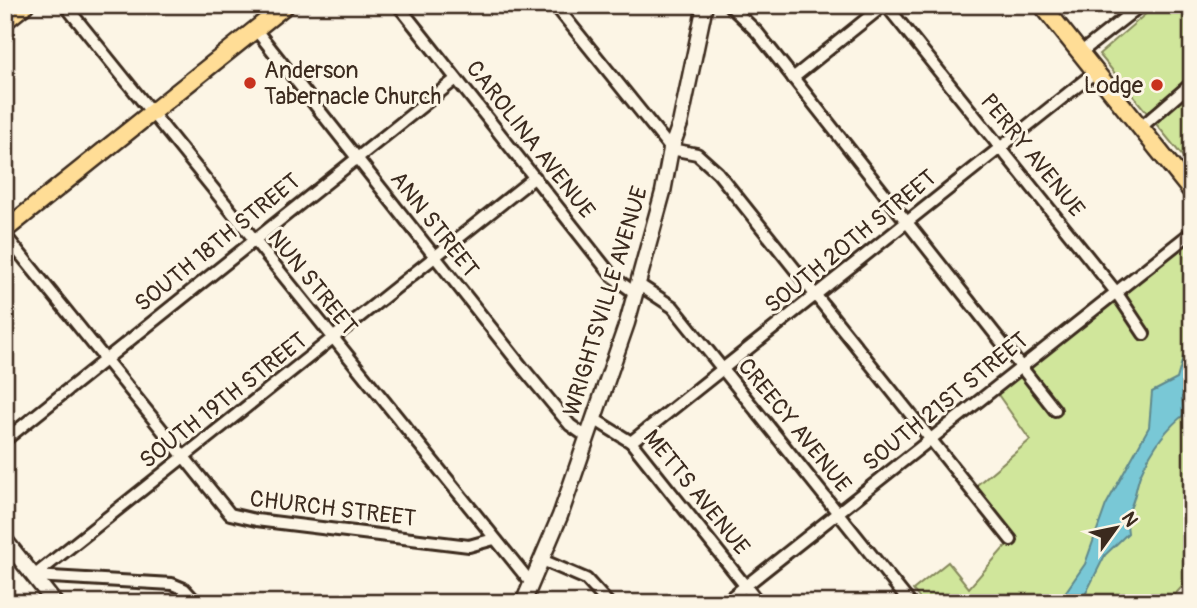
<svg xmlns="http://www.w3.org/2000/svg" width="1197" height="608" viewBox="0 0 1197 608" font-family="Pangolin,sans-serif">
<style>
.green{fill:#d0e69b;stroke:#86885c;stroke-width:2}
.water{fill:#79c8d6;stroke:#60898c;stroke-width:2}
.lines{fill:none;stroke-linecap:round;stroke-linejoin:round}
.street-casing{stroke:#3b2a1e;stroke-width:16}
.secondary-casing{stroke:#3b2a1e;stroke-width:19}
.primary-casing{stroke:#3b2a1e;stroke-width:21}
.street{stroke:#fcf5e5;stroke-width:10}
.secondary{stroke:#fcf5e5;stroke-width:14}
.primary{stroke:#ffdd96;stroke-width:16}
.poi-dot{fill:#c8321e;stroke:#fcf5e5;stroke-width:2.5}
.labels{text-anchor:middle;stroke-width:6;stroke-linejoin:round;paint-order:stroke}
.poi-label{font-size:23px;fill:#3b2a1e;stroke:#fcf5e5;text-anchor:start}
.street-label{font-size:23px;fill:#3b2a1e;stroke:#fcf5e5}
</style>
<rect width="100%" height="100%" fill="#fcf5e5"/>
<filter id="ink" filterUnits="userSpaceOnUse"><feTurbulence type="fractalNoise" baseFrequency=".0143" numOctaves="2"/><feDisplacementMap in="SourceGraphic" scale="14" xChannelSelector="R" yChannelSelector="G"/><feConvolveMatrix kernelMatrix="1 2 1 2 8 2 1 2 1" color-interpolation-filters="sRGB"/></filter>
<g filter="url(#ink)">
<g class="green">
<path d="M1156 5H1192V168L1099 54Z"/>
<path d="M1192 232V576L1167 603H923L913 590 948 562 969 588 1011 540 971 490 1030 440 994 389Z"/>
</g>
<path class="water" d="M1192 347V386L1182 397 1185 414C1166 428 1151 451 1141 473 1135 487 1136 502 1126 515L1128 533 1105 555 1081 603H1058L1085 564 1106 505 1149 427 1152 392 1177 379 1183 358Z"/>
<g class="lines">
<defs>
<g id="street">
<path d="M65 5 531 583"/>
<path d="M398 5 613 277 635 293"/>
<path d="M555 5 671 149 697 154 718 173 1011 540"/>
<path d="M729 5 757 32 1055 410"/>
<path d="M886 5 1116 292 1144 334"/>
<path d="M256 30 522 367 570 425 587 437"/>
<path d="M1080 53 1141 5"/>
<path d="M793 78 884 5"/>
<path d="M1140 128 1192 83"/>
<path d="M5 235 230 514 256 520 469 546 494 539"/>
<path d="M638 284 673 307 910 603"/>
<path d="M594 419 631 442 759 603"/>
<path d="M5 440 456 79"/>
<path d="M631 442 1095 72"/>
<path d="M542 560 586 579 608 603"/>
<path d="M34 576 535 177"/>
<path d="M34 576 172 584 184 589 197 603"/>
<path d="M724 603 1192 232"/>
</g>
<g id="secondary">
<path d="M5 540 55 603"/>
<path d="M523 603 560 516 627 323 663 192 671 149 680 124 705 5"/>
</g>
<g id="primary">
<path d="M1042 5 1192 192"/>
<path d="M5 21 25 5"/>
<path d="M5 230 286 5"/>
</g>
</defs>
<use href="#street" class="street-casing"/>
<use href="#secondary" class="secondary-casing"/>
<use href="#primary" class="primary-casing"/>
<use href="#street" class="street"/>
<use href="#secondary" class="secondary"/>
<use href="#primary" class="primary"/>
</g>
</g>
<g class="poi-dot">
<circle cx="250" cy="83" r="7"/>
<circle cx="1157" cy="85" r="7"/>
</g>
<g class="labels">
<g class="poi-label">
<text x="264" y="78">Anderson<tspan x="264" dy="26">Tabernacle Church</tspan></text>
<text x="1143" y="93" text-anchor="end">Lodge</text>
</g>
<g class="street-label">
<text transform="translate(531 139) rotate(52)" y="8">CAROLINA AVENUE</text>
<text transform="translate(1033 155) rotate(51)" y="8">PERRY AVENUE</text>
<text transform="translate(435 224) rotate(52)" y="8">ANN STREET</text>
<text transform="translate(850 241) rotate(-39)" y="8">SOUTH 20TH STREET</text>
<text transform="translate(217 242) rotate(-39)" y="8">SOUTH 18TH STREET</text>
<text transform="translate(313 282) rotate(51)" y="8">NUN STREET</text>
<text transform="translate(605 301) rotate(-73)" y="8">WRIGHTSVILLE AVENUE</text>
<text transform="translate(223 400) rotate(-38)" y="8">SOUTH 19TH STREET</text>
<text transform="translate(945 401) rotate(-39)" y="8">SOUTH 21ST STREET</text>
<text transform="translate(795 425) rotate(51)" y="8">CREECY AVENUE</text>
<text transform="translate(697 492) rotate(51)" y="8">METTS AVENUE</text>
<text transform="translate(333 508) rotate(7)" y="8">CHURCH STREET</text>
</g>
</g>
<rect width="1197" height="608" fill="none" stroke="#fcf5e5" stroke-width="28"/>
<rect x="14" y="14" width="1169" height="580" fill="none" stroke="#3b2a1e" stroke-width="2.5" filter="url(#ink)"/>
<g transform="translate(1116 528) rotate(57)" stroke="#fcf5e5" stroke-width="5" paint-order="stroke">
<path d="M0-5L12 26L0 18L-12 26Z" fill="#3b2a1e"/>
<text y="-10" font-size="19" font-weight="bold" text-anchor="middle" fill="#3b2a1e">N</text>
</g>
</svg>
